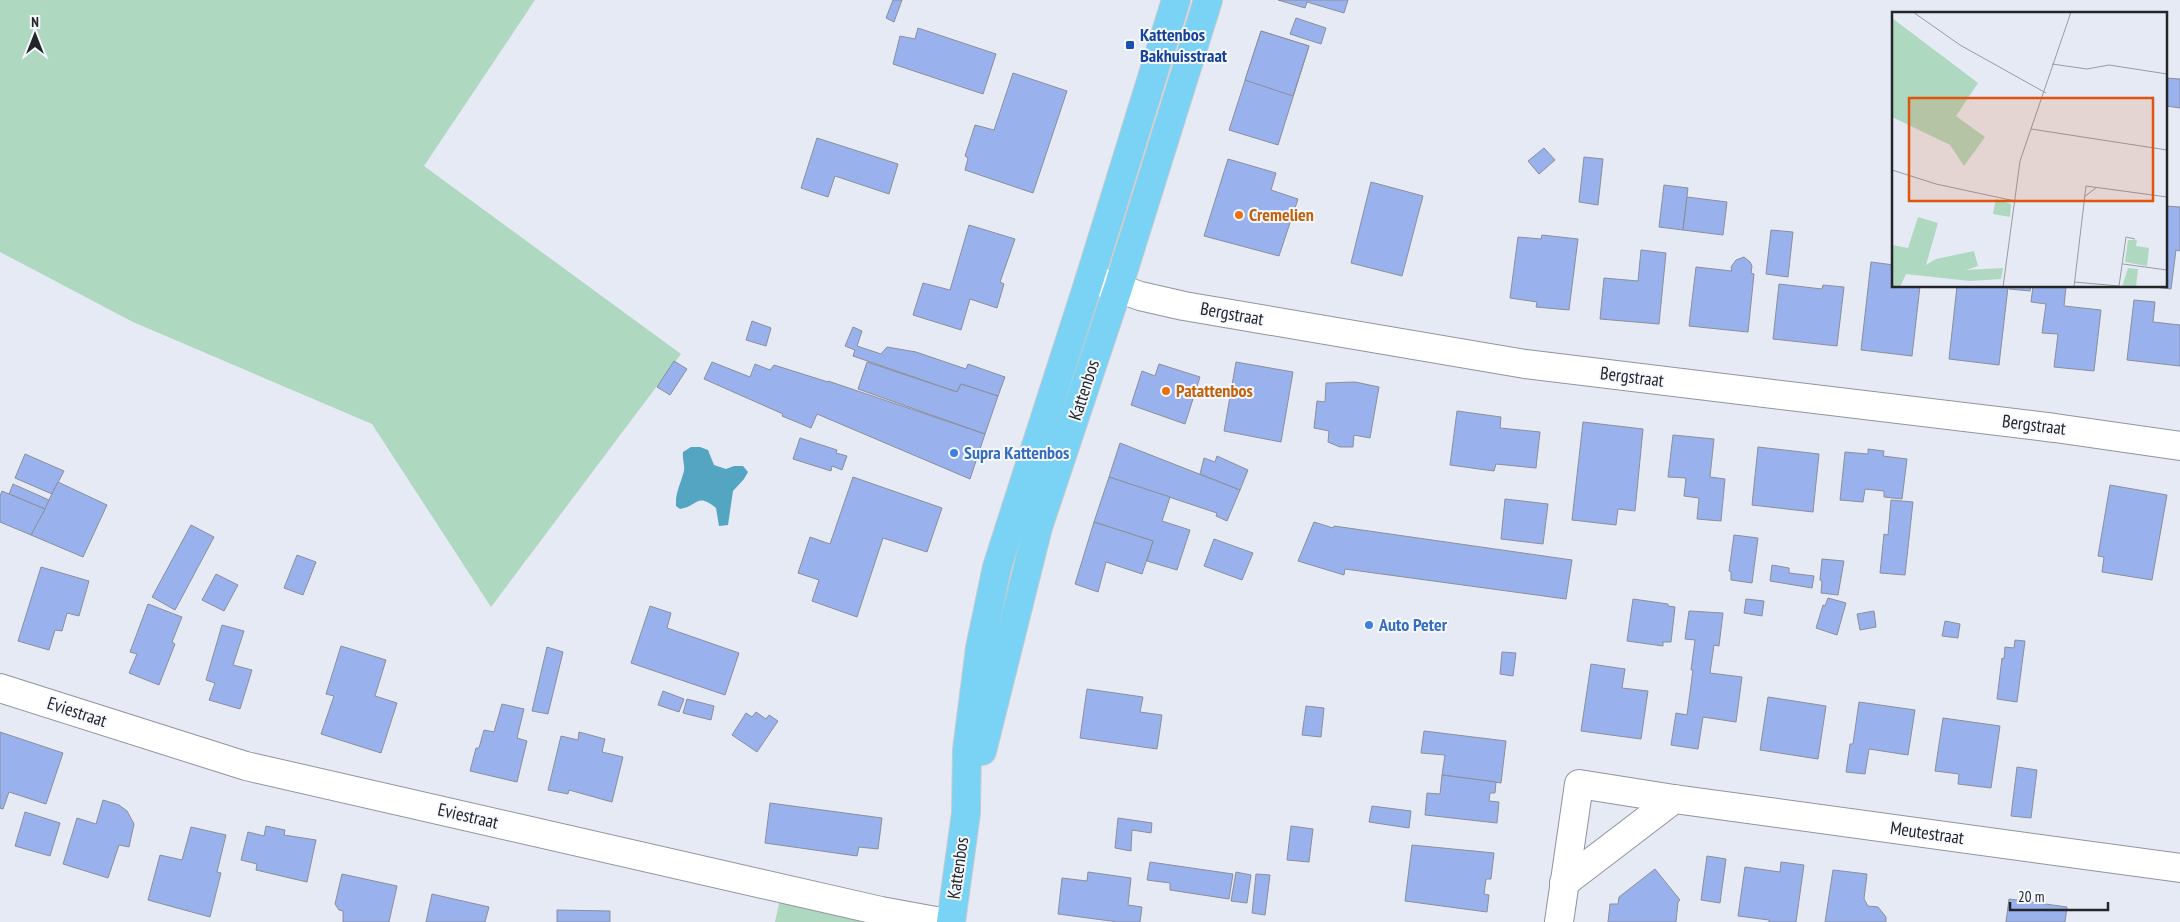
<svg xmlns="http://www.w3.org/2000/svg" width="2180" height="922" viewBox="0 0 2180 922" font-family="'PT Sans Narrow',sans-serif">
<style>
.green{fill:#aed8c0}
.water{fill:#54a5c1}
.building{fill:#99b1ec;stroke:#8b8f99}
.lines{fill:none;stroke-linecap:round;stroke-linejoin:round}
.minor-casing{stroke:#90949e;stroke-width:30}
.major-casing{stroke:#cacbcc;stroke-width:30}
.minor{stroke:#fff;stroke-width:28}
.major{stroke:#7ad3f5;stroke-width:28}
.transit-dot{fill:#1a4fb4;stroke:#f5f8fe;stroke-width:2}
.food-dot{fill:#e8710a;stroke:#f5f8fe;stroke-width:2}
.shop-dot{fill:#3f7fe0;stroke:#f5f8fe;stroke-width:2}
.labels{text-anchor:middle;stroke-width:4;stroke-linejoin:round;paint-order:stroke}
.transit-label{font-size:18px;font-weight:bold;fill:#164399;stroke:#f5f8fe;text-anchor:start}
.food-label{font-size:18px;font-weight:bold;fill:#c56008;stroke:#f5f8fe;text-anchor:start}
.street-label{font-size:18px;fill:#232529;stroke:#f5f8fe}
.shop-label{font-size:18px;font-weight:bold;fill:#366cbe;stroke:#f5f8fe;text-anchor:start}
.inset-road{fill:none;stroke:#989ba3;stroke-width:1}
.view{fill:#de560d;fill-opacity:0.15;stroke:#de560d;stroke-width:2.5}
.inset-edge{fill:none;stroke:#232529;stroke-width:2.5}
</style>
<rect width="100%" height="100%" fill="#e6eaf5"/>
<g class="green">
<path d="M0 0H535L424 166 681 354 491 607 372 424 133 322 0 252Z"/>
<path d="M780 899 880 922H775Z"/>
</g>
<path class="water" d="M691 447H700L708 450 714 465 726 469 734 466H743L748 472 744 479 733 491 728 525 719 526 716 508C697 492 698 506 680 509L676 506C675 493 681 483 684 471 685 465 682 459 683 452Z"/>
<g class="building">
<path d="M893 0H902L894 22 886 18Z"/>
<path d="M1278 0H1348L1344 13 1307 2 1305 8Z"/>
<path d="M1296 18 1326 28 1321 44 1290 34Z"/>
<path d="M918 28 996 54 983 94 893 64 900 36 915 39Z"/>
<path d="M1261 31 1309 46 1278 145 1229 130Z"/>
<path d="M1261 31 1309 46 1293 96 1245 80Z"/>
<path d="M1013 73 1067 91 1033 193 965 170 968 158 965 156 975 125 994 130Z"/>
<path d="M2166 78 2180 79V108L2166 106Z"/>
<path d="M817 138 898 164 889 194 835 176 828 197 801 188Z"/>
<path d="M1544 148 1555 160 1539 174 1528 161Z"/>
<path d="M1584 157 1603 159 1598 205 1579 202Z"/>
<path d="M1228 159 1276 173 1271 190 1298 199 1279 256 1204 236Z"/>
<path d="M1371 182 1423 196 1402 276 1351 263Z"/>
<path d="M1664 185 1688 188 1683 230 1659 227Z"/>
<path d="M1687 197 1727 202 1723 235 1683 230Z"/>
<path d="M2166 206 2180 207V251L2176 250 2171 289 2146 286H2166Z"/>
<path d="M969 225 1015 239 1000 282 1004 284 997 308 970 299 961 330 913 315 923 283 950 290Z"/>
<path d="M1771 230 1793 232 1788 277 1766 274Z"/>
<path d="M1542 235 1578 239 1569 310 1536 307 1537 302 1510 298 1518 237 1541 239Z"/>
<path d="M1641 250 1666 253 1659 324 1600 319 1604 278 1638 281Z"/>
<path d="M1744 257 1750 262 1752 266 1751 273 1754 274 1748 332 1689 326 1696 267 1732 271 1731 267 1736 260Z"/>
<path d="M1871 262 1894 265V286H1920L1912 356 1861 350Z"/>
<path d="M1779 284 1822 289 1823 285 1844 287 1837 346 1773 339Z"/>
<path d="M1957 286 2008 287 1999 365 1949 359Z"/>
<path d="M2010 286H2031L2030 291 2009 289Z"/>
<path d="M2033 286H2066L2064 306 2101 310 2094 371 2054 367 2058 334 2042 333 2046 304 2031 302Z"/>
<path d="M2134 300 2155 302 2153 322 2180 325V366L2127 360Z"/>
<path d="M752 321 771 328 766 346 746 340Z"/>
<path d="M853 327 862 331 857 346 881 354 887 347 916 352 966 369 968 364 1005 377 998 396 961 384 957 392 853 356 855 350 845 346Z"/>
<path d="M674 361 687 369 670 395 657 387Z"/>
<path d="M712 362 750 377 755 364 770 370 774 365 828 382V381L985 434 970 479 817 414 811 428 782 416 783 414 704 379Z"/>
<path d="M867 362 957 392 961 384 998 396 985 434 858 389Z"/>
<path d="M1236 362 1293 372 1281 442 1224 431Z"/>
<path d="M1159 364 1200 377 1185 424 1131 405 1142 371 1155 376Z"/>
<path d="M1355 382 1379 387 1370 438 1354 435 1353 447H1340L1328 442 1329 431 1314 428 1317 401 1325 402 1326 383Z"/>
<path d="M1457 411 1501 417 1500 428 1540 432 1536 468 1496 464 1494 471 1450 465Z"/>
<path d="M1583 422 1643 429 1635 511 1618 509 1616 525 1572 520Z"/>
<path d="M1673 435 1714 439 1710 477 1725 479 1721 521 1697 519 1699 498 1684 496 1686 478 1668 477Z"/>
<path d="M800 438 837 450 836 453 847 456 842 470 832 466 831 471 793 459Z"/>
<path d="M1120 443 1240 490 1227 521 1216 516 1217 513 1109 477Z"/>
<path d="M1758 447 1819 454 1813 512 1752 505Z"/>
<path d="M1868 449 1884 451 1883 456 1907 459 1902 499 1884 497V491L1865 489 1863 502 1840 500 1845 452 1868 454Z"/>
<path d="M25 454 64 471 52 494 15 478Z"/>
<path d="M1217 456 1248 470 1240 490 1200 474 1204 458 1215 462Z"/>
<path d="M853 477 942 508 927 552 883 538 857 617 812 601 819 580 798 573 810 537 830 544Z"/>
<path d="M1109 477 1170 497 1162 521 1190 530 1177 570 1147 561 1153 541 1094 522Z"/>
<path d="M58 482 107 505 83 557 31 535Z"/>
<path d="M13 484 49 500 45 509 9 494Z"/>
<path d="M2110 485 2167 495 2152 580 2102 572 2104 557 2098 556Z"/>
<path d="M2 491 45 509 31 535 0 522V496Z"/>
<path d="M1505 499 1548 504 1543 544 1501 539Z"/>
<path d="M1891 500 1913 502 1905 575 1880 573 1884 534 1888 535Z"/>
<path d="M1094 522 1153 541 1142 574 1106 562 1098 592 1075 584Z"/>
<path d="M1314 522 1333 528 1334 526 1572 560 1566 599 1345 569 1344 575 1298 561Z"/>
<path d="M191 525 214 537 175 610 152 597Z"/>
<path d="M1734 535 1758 538 1752 583 1731 580V572L1729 571Z"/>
<path d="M1214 539 1253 553 1242 580 1204 566Z"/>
<path d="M297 555 316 562 303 595 284 588Z"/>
<path d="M1822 559 1844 561 1838 595 1821 593 1822 581 1820 580Z"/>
<path d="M1772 565 1789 568V573L1814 576 1812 588 1770 581Z"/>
<path d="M41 567 89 581 79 616 67 613 62 631 55 630 49 650 18 641Z"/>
<path d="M216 574 238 585 224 611 202 600Z"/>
<path d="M1828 598 1846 603 1837 635 1816 628 1823 605 1825 606Z"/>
<path d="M1633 599 1668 604V606L1675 607 1671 642H1663V646L1627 641Z"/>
<path d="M1746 599 1764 601 1762 616 1744 613Z"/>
<path d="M148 604 182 617 172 642 175 644 159 685 129 673 137 654 130 652Z"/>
<path d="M650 606 671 613 667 628 739 653 725 695 631 663Z"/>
<path d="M1689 611 1723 613 1719 646 1714 645 1710 673 1742 677 1736 722 1703 717 1698 749 1671 745 1676 713 1687 715 1693 670H1691L1695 640 1685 639Z"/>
<path d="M1874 611 1876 627 1860 630 1857 614Z"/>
<path d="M1945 621 1960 624 1958 638 1942 636Z"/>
<path d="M222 625 244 631 233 665 252 670 240 709 209 700 215 683 206 680Z"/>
<path d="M2015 640 2025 641 2017 702 1997 699 2002 658 2004 659 2005 647 2014 648Z"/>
<path d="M341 646 386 660 375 696 397 703 381 753 321 734 334 696 326 694Z"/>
<path d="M547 647 563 652 548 714 532 711Z"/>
<path d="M1502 652 1516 653 1513 676 1500 674Z"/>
<path d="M1591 664 1625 669 1622 688 1648 691 1641 739 1581 731Z"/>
<path d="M1087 689 1143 697 1140 712 1162 715 1157 749 1080 738Z"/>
<path d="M663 691 684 699 679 712 658 705Z"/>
<path d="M1768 697 1826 706 1818 759 1760 750Z"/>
<path d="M687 699 714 706 711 720 683 713Z"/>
<path d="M1859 702 1915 710 1908 755 1869 749 1865 774 1846 772 1850 744H1853Z"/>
<path d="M502 704 524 709 517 738 527 741 517 782 470 771 476 748H479L484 730 494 732Z"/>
<path d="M1306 706 1324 708 1321 737 1302 735Z"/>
<path d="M756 712 766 719 769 715 778 721 757 752 732 735 746 713 752 717Z"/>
<path d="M1943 718 2000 726 1991 788 1958 784 1959 774 1935 771Z"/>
<path d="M1424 731 1506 741 1501 783 1442 775 1445 755 1421 753Z"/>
<path d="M0 732 63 753 46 804 9 792 3 809 0 808Z"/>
<path d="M579 732 605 739 602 752 623 757 612 802 569 790 568 794 548 790 561 736 578 740Z"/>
<path d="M2017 767 2037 770 2031 818 2011 816Z"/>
<path d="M1442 775 1496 782 1495 793H1490L1489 801 1499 802 1497 823 1425 815 1427 793 1440 794Z"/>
<path d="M103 800 119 805 127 811 134 824 129 847 119 845 108 878 63 864 77 818 96 824Z"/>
<path d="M770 803 882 818 878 849 859 847 857 856 765 843Z"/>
<path d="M1372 806 1411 811 1409 828 1369 822Z"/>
<path d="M25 812 60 823 50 856 15 846Z"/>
<path d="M1118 818 1152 823 1151 833 1132 830 1131 851 1115 848Z"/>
<path d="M266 826 285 830 284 835 316 840 307 882 256 870 257 864 241 860 248 832 264 836Z"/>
<path d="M1291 826 1313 829 1309 862 1287 860Z"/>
<path d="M191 827 226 835 217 872 221 873 210 917 148 900 160 855 182 860Z"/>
<path d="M1412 845 1494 853 1491 879H1486L1484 894 1489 895 1487 912 1405 901Z"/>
<path d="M1707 856 1726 859 1720 903 1701 900Z"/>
<path d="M1150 862 1233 874 1229 899 1170 890V883L1147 880Z"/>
<path d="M1781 862 1804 865 1796 922H1769V920L1738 916 1745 867 1780 872Z"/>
<path d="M1655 869 1680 900 1678 902 1676 922H1608L1610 904H1618L1619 897Z"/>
<path d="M1833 870 1867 874 1864 899 1868 906 1878 907 1886 917V922H1825Z"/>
<path d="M1088 872 1131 878 1128 905 1142 907 1140 922H1118L1058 914 1062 878 1087 881Z"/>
<path d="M1236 872 1251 875 1247 903 1231 901Z"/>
<path d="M342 874 397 886 389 922H343V911L339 910 335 904Z"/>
<path d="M1256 874 1270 875 1265 915 1252 913Z"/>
<path d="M432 894 489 907 485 922H426Z"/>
<path d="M2009 899 2067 907 2065 922H2006Z"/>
<path d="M557 910 610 911V922H557Z"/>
</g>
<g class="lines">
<defs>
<g id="minor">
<path d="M1090 278 1140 296 1184 306 1525 364 2055 428 2180 446"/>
<path d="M0 688 246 766 881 911 941 922"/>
<path d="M1564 883 1674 799"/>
<path d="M1559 922 1579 784 1674 799 2180 868"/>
</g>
<g id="major">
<path d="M982 751 1038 527 1118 288 1208 0"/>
<path d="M951 922 966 813 967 750 980 648 997 567 1090 278 1176 0"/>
</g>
</defs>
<use href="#minor" class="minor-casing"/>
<use href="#major" class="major-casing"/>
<use href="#minor" class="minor"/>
<use href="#major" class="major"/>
</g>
<rect class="transit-dot" x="1125" y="40" width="10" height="10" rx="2.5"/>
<g class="food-dot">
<circle cx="1239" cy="215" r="5"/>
<circle cx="1166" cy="391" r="5"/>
</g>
<g class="shop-dot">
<circle cx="954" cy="453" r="5"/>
<circle cx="1369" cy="625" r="5"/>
</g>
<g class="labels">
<g class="transit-label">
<text x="1140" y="41">Kattenbos<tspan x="1140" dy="21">Bakhuisstraat</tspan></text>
</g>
<g class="food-label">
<text x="1249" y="221">Cremelien</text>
<text x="1176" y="397">Patattenbos</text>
</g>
<g class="street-label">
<text transform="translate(1232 314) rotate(10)" y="6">Bergstraat</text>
<text transform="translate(1632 377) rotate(7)" y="6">Bergstraat</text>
<text transform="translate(1084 390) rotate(-72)" y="6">Kattenbos</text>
<text transform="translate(2034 425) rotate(7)" y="6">Bergstraat</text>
<text transform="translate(77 712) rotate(18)" y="6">Eviestraat</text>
<text transform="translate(468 816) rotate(13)" y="6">Eviestraat</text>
<text transform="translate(1927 833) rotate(8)" y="6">Meutestraat</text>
<text transform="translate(958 868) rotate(-82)" y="6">Kattenbos</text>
</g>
<g class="shop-label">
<text x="964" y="459">Supra Kattenbos</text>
<text x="1379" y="631">Auto Peter</text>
</g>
</g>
<g transform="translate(1892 12)">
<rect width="275" height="275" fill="#e6eaf5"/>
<path d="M0 6 86 71 64 104 93 125 72 154 58 133 0 105ZM104 187 119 192 118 205 101 202ZM26 205 46 211 34 253 44 247 82 239 86 254 74 258 111 256 109 267 78 269 14 262 8 275H0V233L16 236ZM236 228H245L244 234 257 236 255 254 233 250ZM236 256 246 257 244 275H230Z" fill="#aed8c0"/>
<path class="inset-road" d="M21 0 68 33 154 81M160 52 195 57 217 53 275 62M139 117 275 138M0 158 44 172 123 189M192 185 205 175M231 252 275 258M182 270 227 274 234 225 243 227M111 275 128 149 179 0M182 275 194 174 275 185"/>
<path class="view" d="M17 86H261V189H17Z"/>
<rect width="275" height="275" class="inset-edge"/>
</g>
<g transform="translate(35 35)" stroke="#f5f8fe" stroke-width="4" paint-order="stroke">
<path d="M0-4L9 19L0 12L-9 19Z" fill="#232529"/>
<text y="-8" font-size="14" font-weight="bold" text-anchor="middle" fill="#232529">N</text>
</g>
<path d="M2010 902v8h98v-8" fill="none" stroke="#232529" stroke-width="2.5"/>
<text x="2018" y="902" font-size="15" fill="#232529" stroke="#f5f8fe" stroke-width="4" paint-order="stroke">20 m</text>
</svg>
